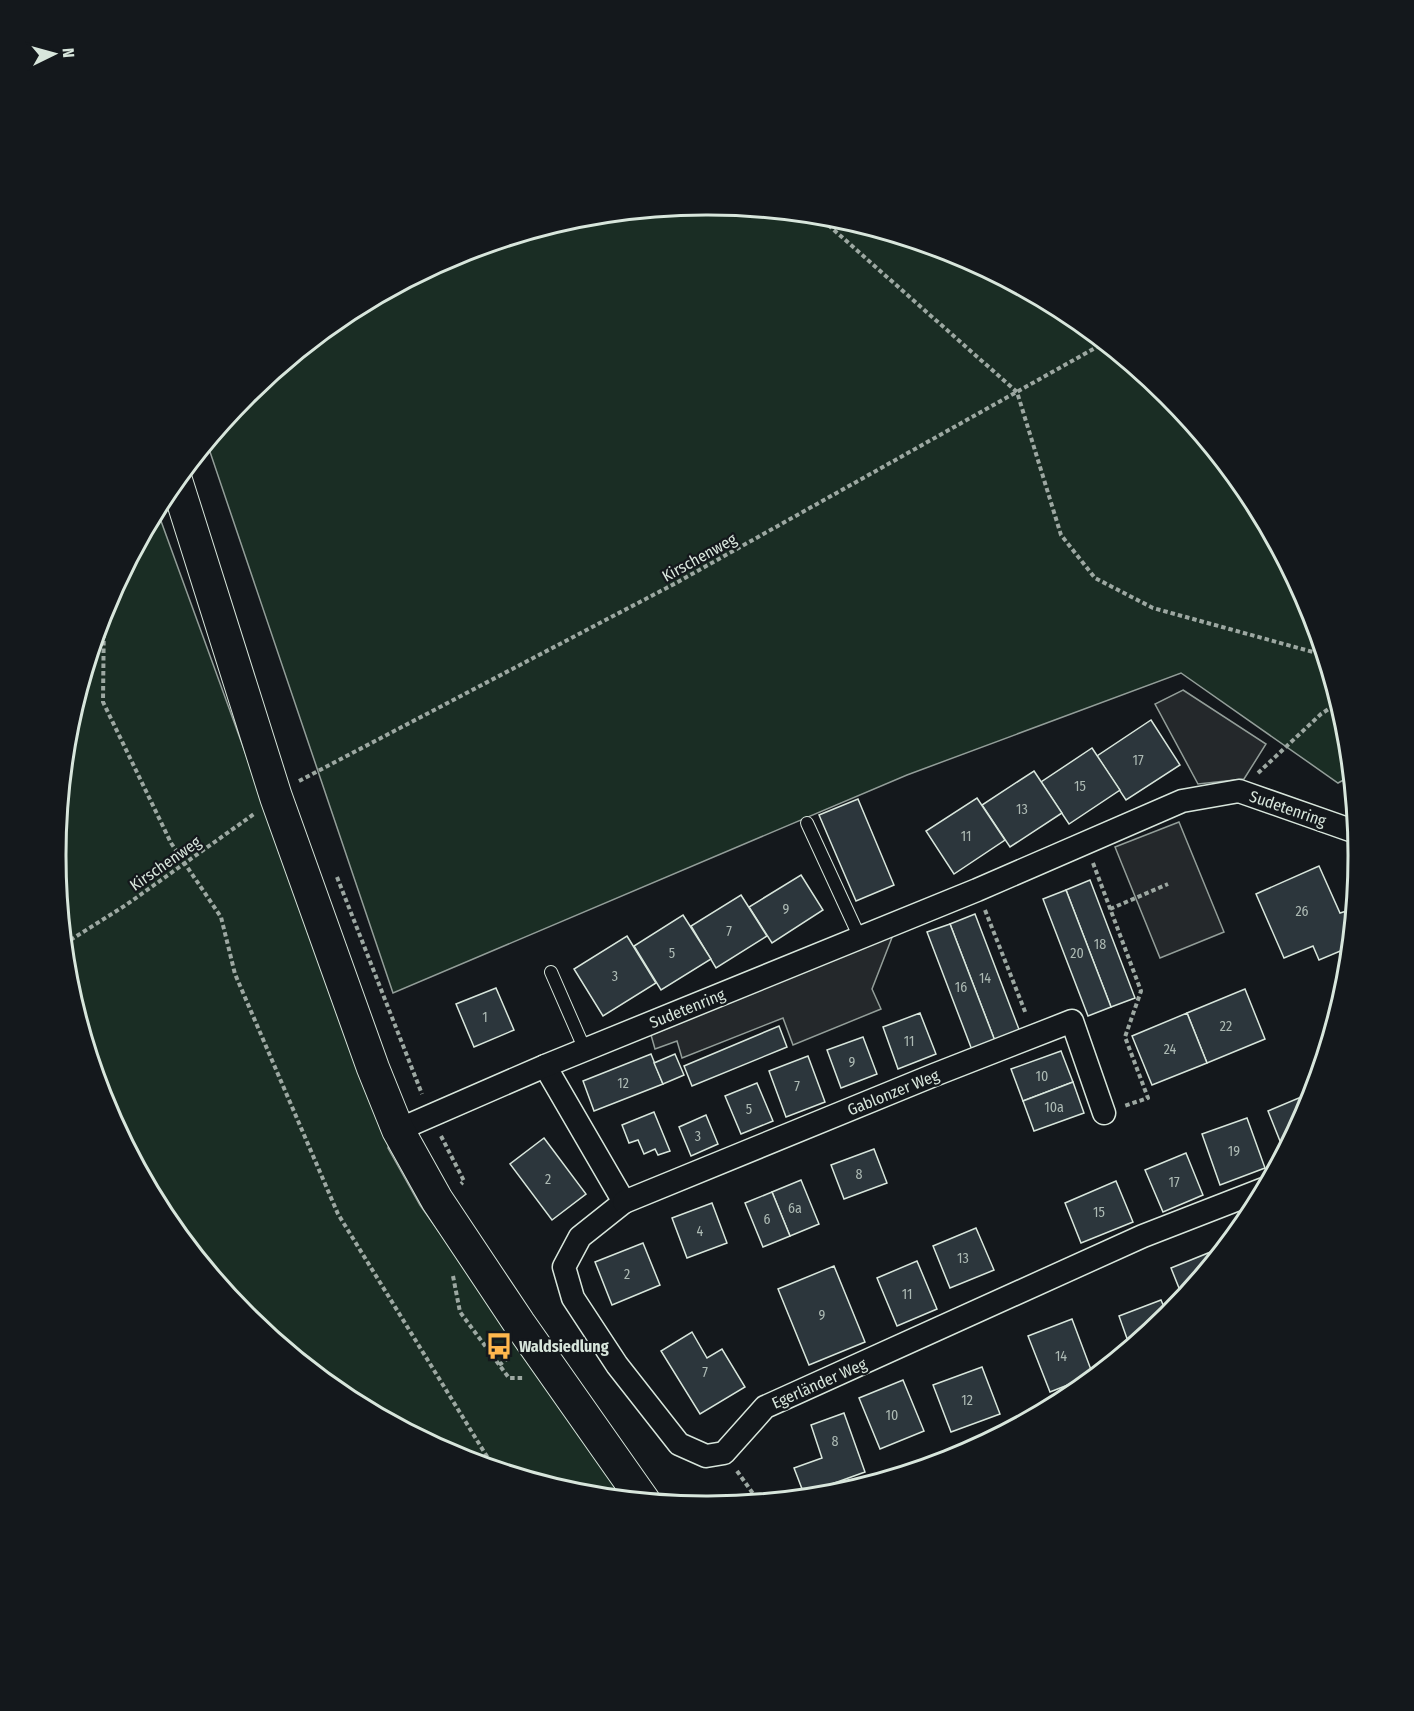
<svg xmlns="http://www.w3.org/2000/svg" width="1414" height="1711" viewBox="0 0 1414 1711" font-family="'Fira Sans Condensed',sans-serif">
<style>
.green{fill:#1a2d24;stroke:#939e99;stroke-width:1.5}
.parking{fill:#24282b;stroke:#939e99;stroke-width:1.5}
.building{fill:#2c363c;stroke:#d8e6dc;stroke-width:1.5}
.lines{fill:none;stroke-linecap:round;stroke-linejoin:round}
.service-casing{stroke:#d8e6dc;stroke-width:14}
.minor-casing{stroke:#d8e6dc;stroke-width:25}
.secondary-casing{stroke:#d8e6dc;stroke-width:34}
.path{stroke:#9da8a2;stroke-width:4;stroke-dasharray:4.5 3;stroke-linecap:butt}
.service{stroke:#14181c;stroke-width:12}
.minor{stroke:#14181c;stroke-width:22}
.secondary{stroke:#14181c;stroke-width:32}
.labels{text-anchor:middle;stroke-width:4.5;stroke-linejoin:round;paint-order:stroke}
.number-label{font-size:14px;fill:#adbab4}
.street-label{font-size:16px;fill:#d8e6dc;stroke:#14181c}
.poi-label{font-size:16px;font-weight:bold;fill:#d8e6dc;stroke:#14181c;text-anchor:start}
.rim{fill:none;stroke:#d8e6dc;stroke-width:3}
</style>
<rect width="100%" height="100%" fill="#14181c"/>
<g class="green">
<path d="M707 204 834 217 957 254 1069 314 1168 395 1249 494 1309 606 1346 729 1351 776 1338 783 1181 673 907 775 393 993 207 443 247 395 345 314 458 253 580 216Z"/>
<path d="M157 510 378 1118 390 1141 388 1148 420 1205 629 1499 580 1494 457 1457 345 1397 246 1316 165 1217 105 1105 68 982 56 855 68 728 105 606Z"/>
</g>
<g class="parking">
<path d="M1183 690 1266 744 1244 779 1198 784 1155 704Z"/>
<path d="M1179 822 1224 932 1160 958 1115 847Z"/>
<path d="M893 935 872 989 881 1009 793 1045 783 1018 682 1058 677 1041 655 1049 651 1035Z"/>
</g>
<g class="building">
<path d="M1151 720 1180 765 1126 800 1097 756Z"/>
<path d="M1092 748 1120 790 1069 824 1041 782Z"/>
<path d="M1034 771 1062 813 1010 847 982 805Z"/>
<path d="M977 798 1005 840 954 874 926 831Z"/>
<path d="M858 799 894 885 856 901 819 815Z"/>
<path d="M1319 866 1340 913 1353 909 1350 947 1319 960 1313 946 1284 958 1256 894Z"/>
<path d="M801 875 823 910 772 943 749 907Z"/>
<path d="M1090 880 1135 998 1111 1007 1066 890Z"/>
<path d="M1066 890 1111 1007 1088 1016 1043 899Z"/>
<path d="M741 895 767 936 716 968 691 926Z"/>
<path d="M975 914 1020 1032 995 1041 950 924Z"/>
<path d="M683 915 711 959 661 990 634 946Z"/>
<path d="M950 924 995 1041 972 1050 927 932Z"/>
<path d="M627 936 656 983 603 1016 574 969Z"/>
<path d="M496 988 514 1030 474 1047 456 1004Z"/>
<path d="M1245 989 1265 1039 1207 1063 1187 1013Z"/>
<path d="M920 1013 936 1054 898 1069 883 1027Z"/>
<path d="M1187 1013 1207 1063 1152 1085 1132 1036Z"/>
<path d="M779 1026 787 1047 692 1086 684 1066Z"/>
<path d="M863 1037 877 1074 841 1088 827 1050Z"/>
<path d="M1061 1051 1073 1082 1023 1101 1011 1069Z"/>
<path d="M651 1054 663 1084 594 1111 583 1081Z"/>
<path d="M675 1054 684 1075 663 1084 654 1063Z"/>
<path d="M808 1056 825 1102 786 1117 769 1071Z"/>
<path d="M1073 1082 1084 1113 1034 1131 1023 1101Z"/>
<path d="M757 1083 773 1121 741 1134 725 1096Z"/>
<path d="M1313 1092 1309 1105 1284 1151 1268 1111Z"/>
<path d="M654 1112 670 1151 658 1155 655 1149 644 1154 638 1140 629 1143 622 1125Z"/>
<path d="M706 1115 718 1144 691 1156 679 1127Z"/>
<path d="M1247 1118 1265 1168 1220 1185 1202 1134Z"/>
<path d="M544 1138 586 1194 552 1220 510 1164Z"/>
<path d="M874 1149 887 1183 844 1199 831 1165Z"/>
<path d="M1186 1153 1203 1195 1163 1212 1145 1170Z"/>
<path d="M801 1180 819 1224 790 1236 772 1192Z"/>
<path d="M1116 1181 1133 1222 1081 1243 1065 1203Z"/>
<path d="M772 1192 790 1236 763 1247 745 1203Z"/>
<path d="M712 1203 727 1243 687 1258 672 1218Z"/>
<path d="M976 1228 994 1270 950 1288 933 1246Z"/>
<path d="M643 1243 660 1285 612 1305 595 1262Z"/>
<path d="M1223 1247 1224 1248 1183 1298 1171 1268Z"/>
<path d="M917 1261 937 1309 897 1326 877 1278Z"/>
<path d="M834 1266 865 1342 809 1365 778 1289Z"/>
<path d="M1161 1300 1164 1307 1176 1302 1177 1304 1167 1316 1130 1347 1119 1316Z"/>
<path d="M1072 1319 1093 1375 1050 1392 1028 1336Z"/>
<path d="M692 1332 707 1358 722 1349 745 1387 700 1414 661 1351Z"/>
<path d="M982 1367 1000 1414 951 1432 933 1385Z"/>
<path d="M903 1380 924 1431 880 1449 859 1398Z"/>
<path d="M844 1413 865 1472 804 1494 794 1468 822 1458 811 1425Z"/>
</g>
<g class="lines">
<defs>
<g id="service">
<path d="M807 823 860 938"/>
<path d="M551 972 585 1050"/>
</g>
<g id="minor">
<path d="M545 1066 624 1202 580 1237 564 1267 573 1298 617 1365 679 1444 706 1456 724 1453 765 1407 1143 1236 1264 1189"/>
<path d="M398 1130 545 1066 977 890 1182 801 1239 791 1356 832"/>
<path d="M624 1202 934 1075 1072 1021 1104 1113"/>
</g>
<path id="secondary" d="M176 480 276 797 373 1068 398 1130 437 1200 519 1323 644 1501"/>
</defs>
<use href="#service" class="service-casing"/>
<use href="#minor" class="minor-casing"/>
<use href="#secondary" class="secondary-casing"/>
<g class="path">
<path d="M817 215 1017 392 1061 535 1095 578 1153 608 1324 655"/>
<path d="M197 455 200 463"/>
<path d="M104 611 103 702 171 843 221 917 235 974 338 1214 494 1468"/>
<path d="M1258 773 1321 714 1338 703"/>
<path d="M299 781 676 583 1104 343"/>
<path d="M1093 863 1141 991 1125 1037 1148 1098 1124 1106"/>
<path d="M337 877 422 1094"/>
<path d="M1110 909 1168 884"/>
<path d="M985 910 1026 1014"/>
<path d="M64 944 126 905 254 814"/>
<path d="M441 1136 464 1181 461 1184"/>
<path d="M453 1276 460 1312 509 1378H525"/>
<path d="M499 1365 511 1356"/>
<path d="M737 1471 759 1502"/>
</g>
<use href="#service" class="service"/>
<use href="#minor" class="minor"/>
<use href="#secondary" class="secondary"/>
</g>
<defs>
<symbol id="bus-bare" viewBox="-9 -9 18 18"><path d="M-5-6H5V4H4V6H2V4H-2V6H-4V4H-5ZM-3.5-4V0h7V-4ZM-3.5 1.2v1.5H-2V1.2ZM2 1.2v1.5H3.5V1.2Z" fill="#ffb74d" stroke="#14181c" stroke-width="2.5" paint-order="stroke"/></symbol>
</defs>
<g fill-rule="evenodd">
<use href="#bus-bare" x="480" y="1327" width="38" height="38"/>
</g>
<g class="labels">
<g class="number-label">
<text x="1138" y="765">17</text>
<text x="1080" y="791">15</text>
<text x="1022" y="814">13</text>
<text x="966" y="841">11</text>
<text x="786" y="914">9</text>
<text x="1302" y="916">26</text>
<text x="729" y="936">7</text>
<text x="1100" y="949">18</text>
<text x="672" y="958">5</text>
<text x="1077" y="958">20</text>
<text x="615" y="981">3</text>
<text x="985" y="983">14</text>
<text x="961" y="992">16</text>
<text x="485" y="1022">1</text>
<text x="1226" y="1031">22</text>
<text x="909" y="1046">11</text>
<text x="1170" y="1054">24</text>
<text x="852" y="1067">9</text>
<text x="1042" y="1081">10</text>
<text x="623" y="1088">12</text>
<text x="797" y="1091">7</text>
<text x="1054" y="1112">10a</text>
<text x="749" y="1114">5</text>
<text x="698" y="1141">3</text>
<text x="1234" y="1156">19</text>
<text x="859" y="1179">8</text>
<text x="548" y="1184">2</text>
<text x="1174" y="1187">17</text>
<text x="795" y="1213">6a</text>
<text x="1099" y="1217">15</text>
<text x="767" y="1224">6</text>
<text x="700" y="1236">4</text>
<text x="963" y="1263">13</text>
<text x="627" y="1279">2</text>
<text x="907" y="1299">11</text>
<text x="822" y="1320">9</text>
<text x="1061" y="1361">14</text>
<text x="705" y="1377">7</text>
<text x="967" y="1405">12</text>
<text x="892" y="1420">10</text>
<text x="835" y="1446">8</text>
</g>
<g class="street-label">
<text transform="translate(699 557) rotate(-29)" y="6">Kirschenweg</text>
<text transform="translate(1288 808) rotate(19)" y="6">Sudetenring</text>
<text transform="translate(165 863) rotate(-35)" y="6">Kirschenweg</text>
<text transform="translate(687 1008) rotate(-22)" y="6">Sudetenring</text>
<text transform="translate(893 1092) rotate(-22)" y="6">Gablonzer Weg</text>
<text transform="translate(819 1383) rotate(-24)" y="6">Egerländer Weg</text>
</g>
<g class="poi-label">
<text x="519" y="1352">Waldsiedlung</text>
</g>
</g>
<path d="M0 0H1414V1711H0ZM706 215H708A640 640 0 0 1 1348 855V856A640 640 0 0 1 708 1496H706A640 640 0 0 1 66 856V855A640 640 0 0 1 706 215Z" fill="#14181c" fill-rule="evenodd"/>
<path class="rim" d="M706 215H708A640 640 0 0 1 1348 855V856A640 640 0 0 1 708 1496H706A640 640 0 0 1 66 856V855A640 640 0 0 1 706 215Z"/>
<g transform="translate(54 54) rotate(85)" stroke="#14181c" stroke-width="4.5" paint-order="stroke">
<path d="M0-4.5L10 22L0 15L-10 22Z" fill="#d8e6dc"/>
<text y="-9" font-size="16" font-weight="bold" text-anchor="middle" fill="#d8e6dc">N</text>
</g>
</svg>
